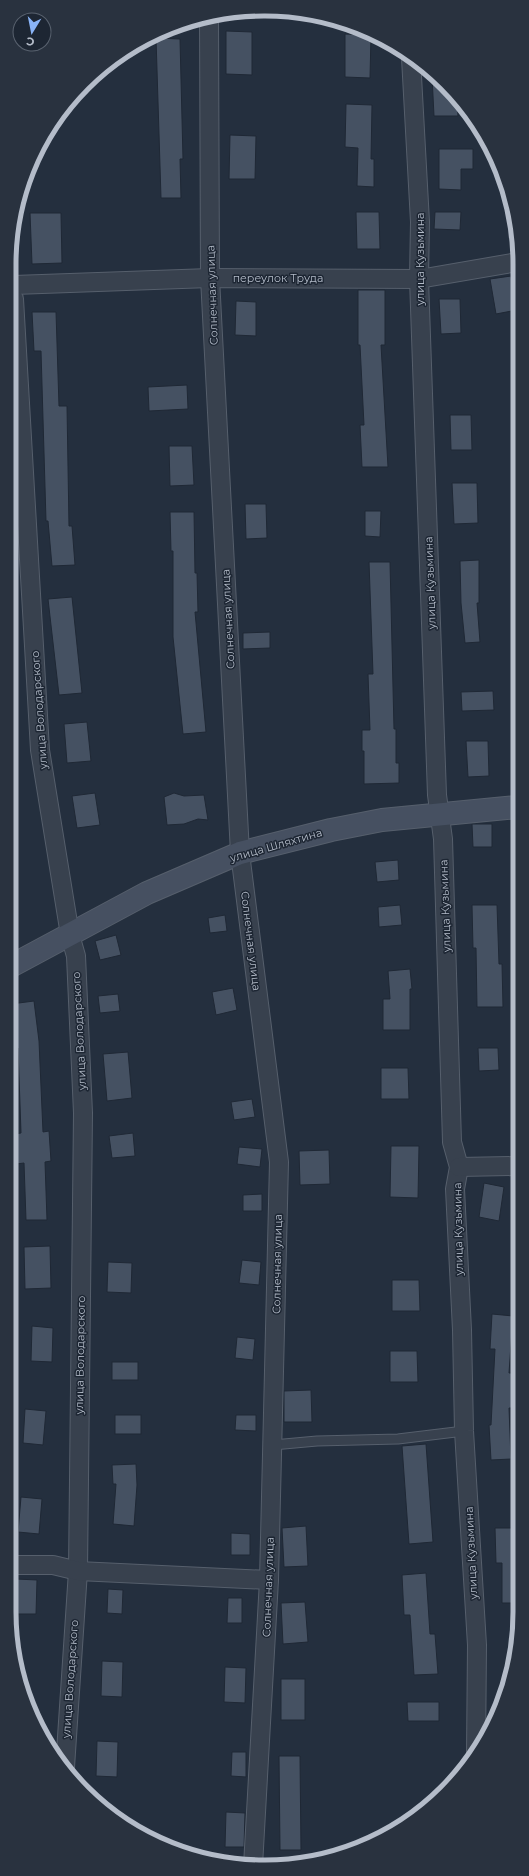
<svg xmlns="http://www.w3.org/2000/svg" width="529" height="1876" viewBox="0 0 529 1876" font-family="Montserrat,sans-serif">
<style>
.building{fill:#455162;stroke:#1f2835}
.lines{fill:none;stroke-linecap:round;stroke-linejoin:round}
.service-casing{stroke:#565f6c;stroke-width:11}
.minor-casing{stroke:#565f6c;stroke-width:20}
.secondary-casing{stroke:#565f6c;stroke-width:24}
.service{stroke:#38414e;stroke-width:9}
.minor{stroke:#38414e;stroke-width:18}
.secondary{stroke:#465061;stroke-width:22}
.labels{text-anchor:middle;stroke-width:3;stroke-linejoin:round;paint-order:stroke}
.street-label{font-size:11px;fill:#b4bcc9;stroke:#1d2633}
.rim{fill:none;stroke:#b4bcc9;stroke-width:5}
</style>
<rect width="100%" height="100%" fill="#242f3e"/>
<g class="building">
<path d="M226 31 252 32V75L226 74Z"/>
<path d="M345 34 371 35 370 78 345 77Z"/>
<path d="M156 38 180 39 183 159H180L181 198H161Z"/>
<path d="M432 76 457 97 458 116H434Z"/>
<path d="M346 104 372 105 371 159H374V187L357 186 358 148 345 147Z"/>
<path d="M230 135 256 136 255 179H229Z"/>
<path d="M439 149H473V169H461V190L439 189Z"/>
<path d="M356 212H379L380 249H357Z"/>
<path d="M435 212H461L460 230 434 229Z"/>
<path d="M30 213H61L62 263 32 264Z"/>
<path d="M511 276 517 310 496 314 490 279Z"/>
<path d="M358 290H385V345H381L388 467H362L360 425H364L360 345H358Z"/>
<path d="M439 299H460L461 333 441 334Z"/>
<path d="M236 301 256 302V336L235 335Z"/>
<path d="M32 312H56L59 406H67L69 526H72L75 565 52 566 48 521H46L41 351H34Z"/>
<path d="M187 385 188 409 149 411 148 387Z"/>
<path d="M450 415H471L472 450H451Z"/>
<path d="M169 446H192L194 485 170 486Z"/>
<path d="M452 483H477L478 523 454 524Z"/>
<path d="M245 504H266L267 538 246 539Z"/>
<path d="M365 511H381L380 537 365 536Z"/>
<path d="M170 512H194L195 573H197L198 612H195L206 732 183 734 173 637V551H171Z"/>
<path d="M479 560V603H477L480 642 465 643 461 603 460 561Z"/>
<path d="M369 562H390L394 729H396V763H399V783L364 784V751H362V730H370L368 674H373Z"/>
<path d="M72 597 82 693 59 695 48 599Z"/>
<path d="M270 632V648L243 649V633Z"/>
<path d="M493 691 494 710 462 711 461 692Z"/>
<path d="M87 722 91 761 67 763 64 724Z"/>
<path d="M466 741H488L489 776 468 777Z"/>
<path d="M95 793 100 825 77 828 72 796Z"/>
<path d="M174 793 184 796 204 795 208 820 198 819 184 824 167 825 164 797Z"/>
<path d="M472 824H492V847H473Z"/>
<path d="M398 860 399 880 377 882 375 862Z"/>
<path d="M400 905 402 925 379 927 378 907Z"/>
<path d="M472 905H497L499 964H502L503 1007H477L476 948H473Z"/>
<path d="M225 915 227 931 210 933 208 918Z"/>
<path d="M116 935 121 955 100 960 95 941Z"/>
<path d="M410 969 412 989H410V1030H383V999H390L388 971Z"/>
<path d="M233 988 237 1010 216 1015 212 992Z"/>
<path d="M118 994 120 1011 100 1013 98 996Z"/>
<path d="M34 1001 39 1041 43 1132 49 1131 51 1161 45 1162 47 1220H26L24 1163 16 1164 14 1134 21 1133 18 1048 11 1049V1004Z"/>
<path d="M478 1048H498L499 1070 479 1071Z"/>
<path d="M128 1052 132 1098 107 1101 103 1054Z"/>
<path d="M381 1068H408L409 1099H381Z"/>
<path d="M252 1099 255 1117 234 1120 231 1102Z"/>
<path d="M133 1133 135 1156 112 1158 109 1136Z"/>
<path d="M391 1146H419L418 1198 390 1197Z"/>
<path d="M239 1147 262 1149 260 1167 237 1164Z"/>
<path d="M329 1150 330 1184 300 1185 299 1151Z"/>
<path d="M484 1183 504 1187 499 1221 479 1217Z"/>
<path d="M262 1194V1211H243V1195Z"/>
<path d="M50 1246 51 1288 25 1289 24 1247Z"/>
<path d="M242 1260 261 1262 259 1285 239 1283Z"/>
<path d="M108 1262 132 1263 131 1293 107 1292Z"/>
<path d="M392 1280H419L420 1311H392Z"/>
<path d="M492 1314 513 1316 509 1373H514L513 1408H509L511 1459 491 1460 489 1425H491L495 1349H490Z"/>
<path d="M32 1326 53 1328 52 1362 31 1361Z"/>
<path d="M237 1337 255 1339 253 1360 235 1358Z"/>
<path d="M390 1351H417L418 1382H390Z"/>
<rect x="112" y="1362" width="26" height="18"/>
<path d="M311 1390 312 1422H284V1391Z"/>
<path d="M25 1409 46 1411 43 1445 23 1443Z"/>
<rect x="115" y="1415" width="26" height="19"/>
<path d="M236 1415H256V1431L235 1430Z"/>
<path d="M426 1444 433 1542 409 1544 402 1446Z"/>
<path d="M136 1464 137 1485 134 1526 113 1524 116 1484H113L112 1465Z"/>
<path d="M21 1497 42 1499 39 1534 18 1532Z"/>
<path d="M306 1526 308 1566 284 1567 282 1528Z"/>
<path d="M495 1528H515V1603H502V1563H496Z"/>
<path d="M231 1533 250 1534V1555H231Z"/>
<path d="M426 1573 430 1634H435L438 1674 414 1675 410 1615H404L402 1575Z"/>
<path d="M16 1579 37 1580 36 1614H15Z"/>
<path d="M108 1589 123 1590 122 1614 107 1613Z"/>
<path d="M228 1598H242V1623H227Z"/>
<path d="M305 1602 308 1642 283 1644 281 1603Z"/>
<path d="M102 1661 123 1662 122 1697 101 1696Z"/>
<path d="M225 1667 246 1668 245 1703 224 1702Z"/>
<rect x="281" y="1679" width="24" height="41"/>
<path d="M407 1702H439V1721H408Z"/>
<path d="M97 1741 118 1742 117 1777 96 1776Z"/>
<path d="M232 1752H246V1777L231 1776Z"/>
<path d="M279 1756H300L301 1850H280Z"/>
<path d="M226 1812 245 1813 244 1847H225Z"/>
</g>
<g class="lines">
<defs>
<path id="service" d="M273 1445 317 1441 398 1439 464 1431"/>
<g id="minor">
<path d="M209 16 210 278 240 853 279 1162 269 1580 253 1866"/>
<path d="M411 58 420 222 419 279 437 795 443 839 452 1142 459 1167 455 1189 462 1330 464 1431 477 1645 476 1754"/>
<path d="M14 285 210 278 419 279 518 262"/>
<path d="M14 299 40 750 70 935 76 956 83 1113 78 1571 65 1767"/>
<path d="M459 1167 516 1166"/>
<path d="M9 1565H53L78 1571 269 1580"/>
</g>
<path id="secondary" d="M11 966 147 893 240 853 331 830 382 820 517 807"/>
</defs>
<use href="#service" class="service-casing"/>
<use href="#minor" class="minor-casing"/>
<use href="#secondary" class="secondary-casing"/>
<use href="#service" class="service"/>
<use href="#minor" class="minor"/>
<use href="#secondary" class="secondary"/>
</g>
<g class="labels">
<g class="street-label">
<text transform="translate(420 259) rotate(-90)" y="4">улица Кузьмина</text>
<text x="278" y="282">переулок Труда</text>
<text transform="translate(212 295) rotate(-92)" y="4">Солнечная улица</text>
<text transform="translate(430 583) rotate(-92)" y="4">улица Кузьмина</text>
<text transform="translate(228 619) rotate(-93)" y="4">Солнечная улица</text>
<text transform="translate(39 710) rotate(-94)" y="4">улица Володарского</text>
<text transform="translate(276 845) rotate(-16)" y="4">улица Шляхтина</text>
<text transform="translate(445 906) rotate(-92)" y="4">улица Кузьмина</text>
<text transform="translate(251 941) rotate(83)" y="4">Солнечная улица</text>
<text transform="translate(79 1031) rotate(-93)" y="4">улица Володарского</text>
<text transform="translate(458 1229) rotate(-91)" y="4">улица Кузьмина</text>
<text transform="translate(277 1264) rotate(-89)" y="4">Солнечная улица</text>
<text transform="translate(80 1355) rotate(-89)" y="4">улица Володарского</text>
<text transform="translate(471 1553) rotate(-93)" y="4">улица Кузьмина</text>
<text transform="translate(268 1587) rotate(-88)" y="4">Солнечная улица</text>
<text transform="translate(70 1679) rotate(-86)" y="4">улица Володарского</text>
</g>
</g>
<path d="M0 0H529V1876H0ZM264 16H265A248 248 0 0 1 513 264V1612A248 248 0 0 1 265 1860H264A248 248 0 0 1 16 1612V264A248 248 0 0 1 264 16Z" fill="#29323f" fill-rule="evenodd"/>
<path class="rim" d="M264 16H265A248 248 0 0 1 513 264V1612A248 248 0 0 1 265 1860H264A248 248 0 0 1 16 1612V264A248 248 0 0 1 264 16Z"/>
<g transform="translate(32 32) rotate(190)"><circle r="19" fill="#1d2633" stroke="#59626f"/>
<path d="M0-3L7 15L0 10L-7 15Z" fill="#8ab4f8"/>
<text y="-6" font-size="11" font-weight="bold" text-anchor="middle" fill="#b4bcc9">С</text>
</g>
</svg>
